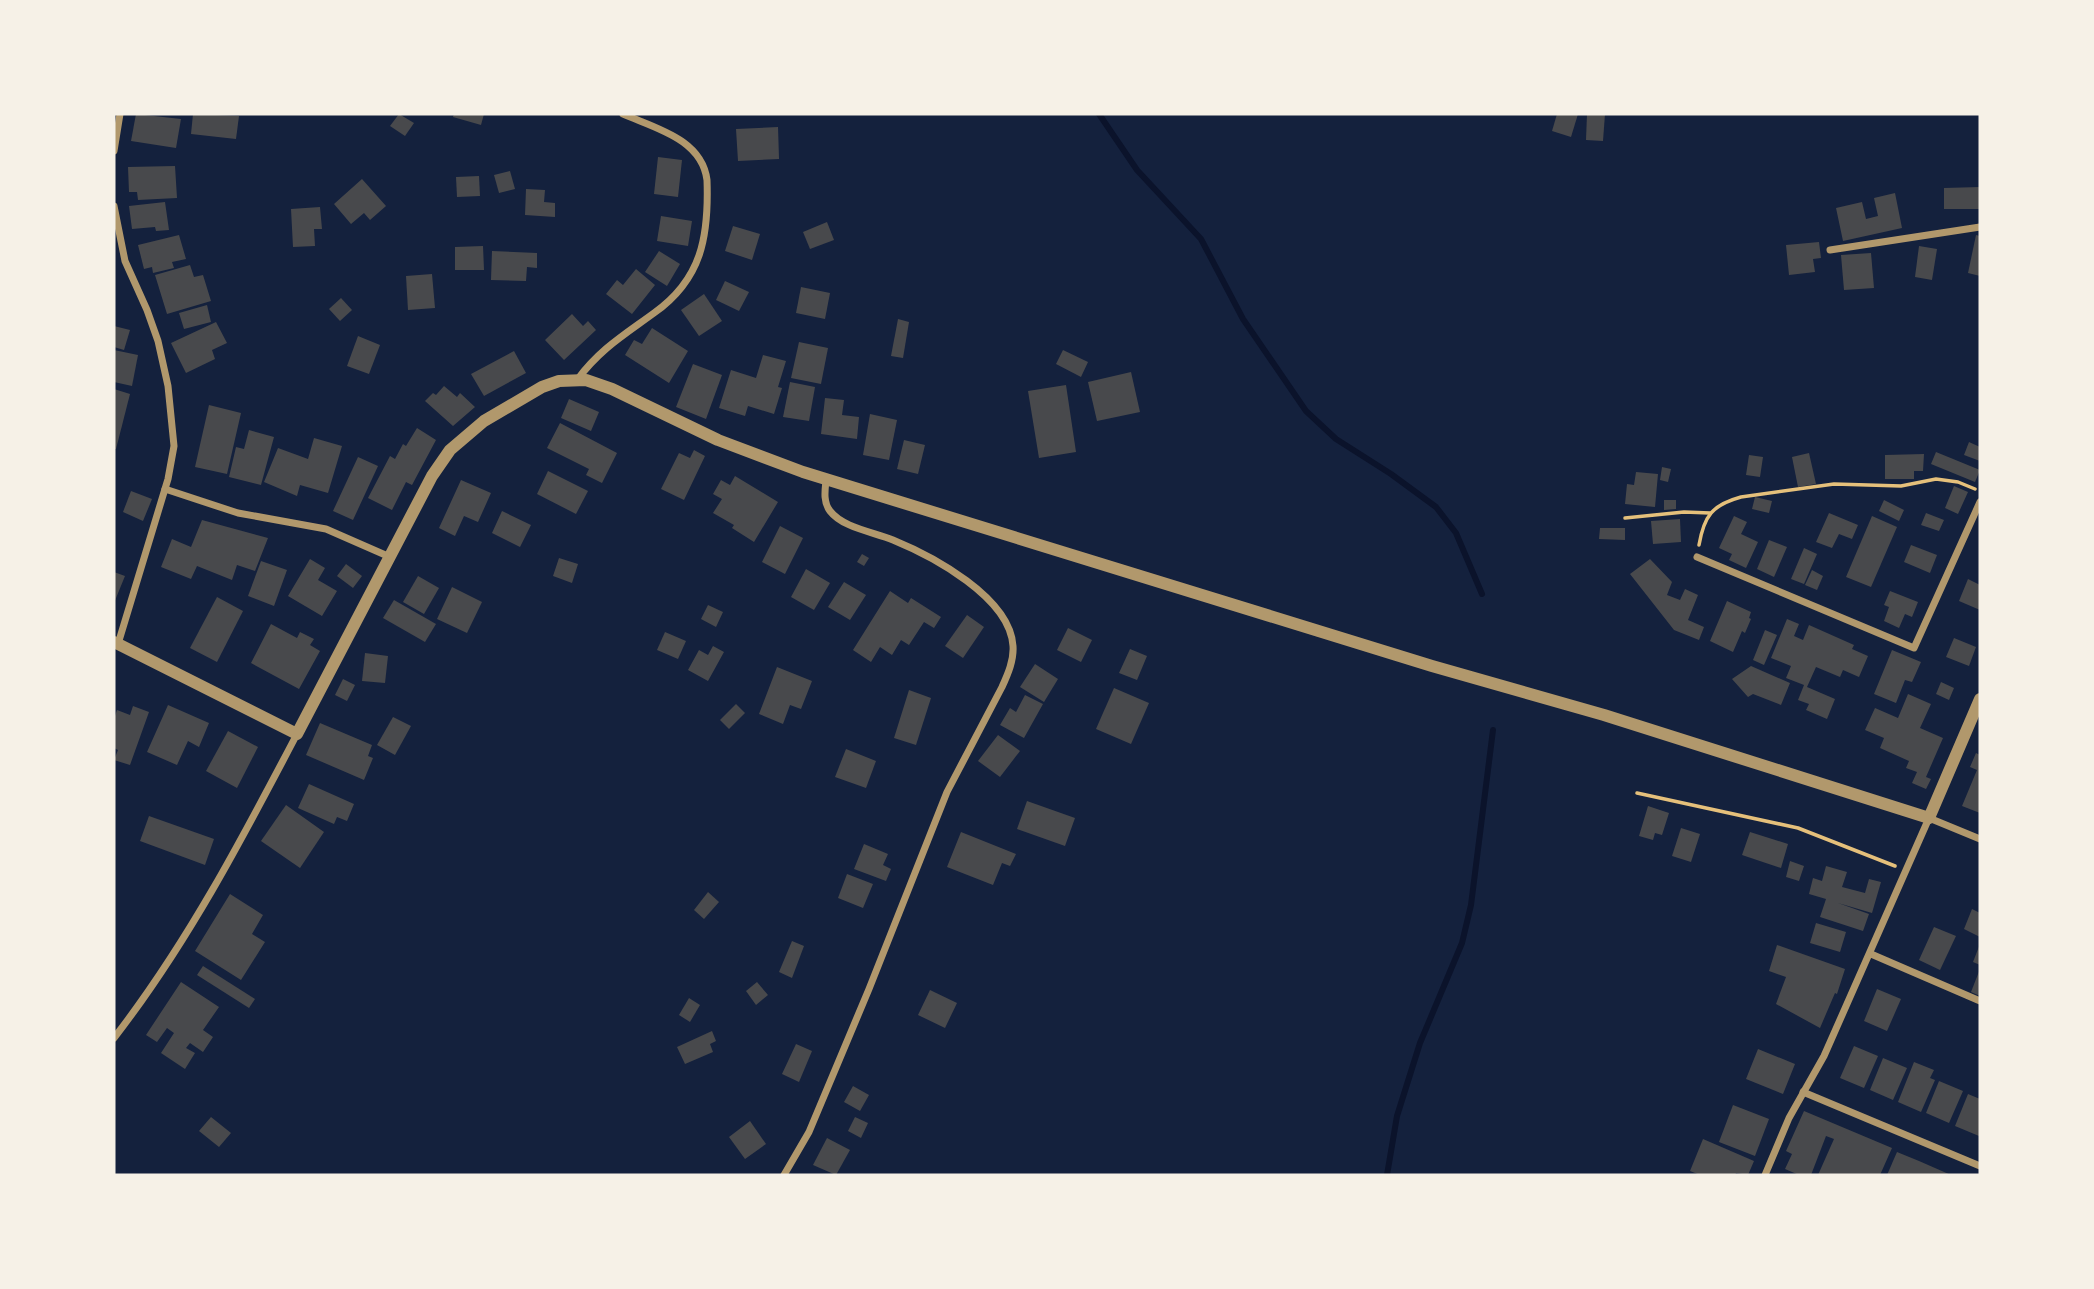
<svg xmlns="http://www.w3.org/2000/svg" width="2094" height="1289" viewBox="0 0 2094 1289" font-family="'IBM Plex Sans',sans-serif">
<style>
.lines{fill:none;stroke-linecap:round;stroke-linejoin:round}
.stream{stroke:#0b132b;stroke-width:6}
.building{fill:#48494c}
.path{stroke:#e5c07b;stroke-width:3.5}
.minor{stroke:#b1986c;stroke-width:7}
.tertiary{stroke:#b1986c;stroke-width:12}
</style>
<rect width="100%" height="100%" fill="#14213d"/>
<g class="lines">
<g class="stream">
<path d="M1099 114 1137 170 1201 239 1243 319 1306 411 1336 439 1391 474 1436 507 1456 533 1482 594"/>
<path d="M1387 1175 1397 1116 1420 1043 1462 943 1471 905 1493 730"/>
</g>
</g>
<g class="building">
<path d="M136 114 181 119 176 148 131 141Z"/>
<path d="M193 114 239 116 236 139 191 134Z"/>
<path d="M399 114 414 123 405 136 390 126Z"/>
<path d="M454 114H484L481 125 453 117Z"/>
<path d="M1557 114H1578L1571 137 1552 131Z"/>
<path d="M1587 114H1605L1603 141 1586 140Z"/>
<path d="M778 127 779 159 738 161 736 129Z"/>
<path d="M658 157 682 160 678 197 654 194Z"/>
<path d="M175 166 177 198 138 200 137 192H129L128 167Z"/>
<path d="M510 171 515 189 499 193 494 175Z"/>
<path d="M479 176 480 196 457 197 456 177Z"/>
<path d="M362 179 386 206 370 220 364 213 351 224 334 204Z"/>
<path d="M1980 187V209H1944V188Z"/>
<path d="M526 189 545 190 544 202 555 203V217L525 215Z"/>
<path d="M1895 193 1902 228 1843 241 1836 208 1862 202 1866 219 1878 216 1874 198Z"/>
<path d="M165 202 169 230 156 231 155 227 132 229 129 206Z"/>
<path d="M320 207 322 229H314L315 246 293 247 291 209Z"/>
<path d="M661 216 692 221 688 246 657 241Z"/>
<path d="M827 222 834 240 810 249 803 232Z"/>
<path d="M733 226 760 234 752 260 725 251Z"/>
<path d="M179 235 186 259 172 262 174 268 153 273 152 267 144 269 138 245Z"/>
<path d="M1976 235 1980 236V276L1968 273Z"/>
<path d="M1819 242 1821 258 1813 259 1815 272 1789 275 1786 245Z"/>
<path d="M483 246 484 270H455V247Z"/>
<path d="M1919 246 1937 249 1932 280 1915 277Z"/>
<path d="M492 251 537 253V268L527 267 526 281 491 280Z"/>
<path d="M659 251 680 264 667 286 645 272Z"/>
<path d="M1871 253 1874 288 1844 290 1841 255Z"/>
<path d="M190 265 194 277 203 275 211 301 167 314 155 275Z"/>
<path d="M636 269 655 285 632 314 606 294 617 280 623 285Z"/>
<path d="M432 274 435 308 408 310 406 276Z"/>
<path d="M725 281 749 292 739 311 716 300Z"/>
<path d="M801 287 830 293 825 319 796 313Z"/>
<path d="M704 294 722 321 699 336 681 310Z"/>
<path d="M341 298 352 310 340 321 329 309Z"/>
<path d="M207 305 211 322 184 329 179 313Z"/>
<path d="M572 314 583 326 588 321 596 330 564 360 545 340Z"/>
<path d="M898 319 909 322 903 358 891 356Z"/>
<path d="M216 322 227 343 212 350 215 359 186 373 171 343Z"/>
<path d="M114 326 130 330 124 350 114 347Z"/>
<path d="M652 328 688 351 669 383 625 355 634 340 642 344Z"/>
<path d="M358 336 380 345 369 374 347 366Z"/>
<path d="M799 342 828 348 821 384 791 378Z"/>
<path d="M114 350 138 355 132 386 114 382Z"/>
<path d="M1063 350 1088 362 1081 377 1056 364Z"/>
<path d="M514 351 526 373 484 396 471 374Z"/>
<path d="M763 355 786 361 778 387 782 388 774 414 748 406 745 416 719 408 731 370 756 378Z"/>
<path d="M693 364 722 375 706 419 676 407Z"/>
<path d="M1131 372 1140 412 1097 421 1088 382Z"/>
<path d="M790 382 815 387 809 421 783 417Z"/>
<path d="M1066 385 1076 452 1039 458 1028 391Z"/>
<path d="M444 386 457 397 460 393 475 407 453 426 425 401 433 393 436 395Z"/>
<path d="M114 389 130 394 116 449H114Z"/>
<path d="M825 398 844 400 842 415 859 417 857 439 821 434Z"/>
<path d="M569 399 599 412 591 431 561 418Z"/>
<path d="M209 405 241 413 227 474 195 467Z"/>
<path d="M870 414 897 420 889 460 863 455Z"/>
<path d="M560 423 617 453 602 483 586 475 589 469 547 448Z"/>
<path d="M417 428 436 440 412 485 406 482 392 510 368 498 390 456 395 459 403 444 406 446Z"/>
<path d="M249 430 274 437 261 485 229 477 236 447 244 449Z"/>
<path d="M314 438 342 446 328 493 300 485 297 496 264 482 278 448 308 459Z"/>
<path d="M904 440 925 445 918 474 897 469Z"/>
<path d="M1969 442 1980 447V461L1964 455Z"/>
<path d="M694 450 705 456 684 500 661 489 679 453 690 458Z"/>
<path d="M1936 452 1980 470 1975 482 1931 464Z"/>
<path d="M1809 453 1816 484 1798 487 1792 457Z"/>
<path d="M1924 454 1923 471H1914V479H1885V455Z"/>
<path d="M1749 455 1763 457 1760 477 1746 475Z"/>
<path d="M358 457 378 466 353 520 333 511Z"/>
<path d="M1662 467 1671 469 1668 482 1660 480Z"/>
<path d="M548 471 588 491 576 514 537 494Z"/>
<path d="M1636 472 1658 474 1655 507 1625 504 1627 484 1634 485Z"/>
<path d="M735 476 778 502 754 542 732 528 734 525 713 513 722 499 713 494 721 480 730 485Z"/>
<path d="M461 480 491 493 478 522 464 516 455 536 439 528Z"/>
<path d="M1954 486 1968 492 1958 514 1945 508Z"/>
<path d="M131 491 152 499 143 521 123 512Z"/>
<path d="M1755 497 1772 501 1769 513 1752 509Z"/>
<path d="M1664 500H1676V509L1664 510Z"/>
<path d="M1884 500 1904 510 1899 521 1879 511Z"/>
<path d="M502 511 531 525 520 547 492 533Z"/>
<path d="M1829 513 1858 525 1852 539 1839 534 1832 548 1816 542Z"/>
<path d="M1926 513 1944 520 1939 531 1921 525Z"/>
<path d="M1734 516 1747 522 1741 534 1758 542 1746 568 1729 560 1732 554 1719 548Z"/>
<path d="M1872 516 1897 527 1871 587 1846 577Z"/>
<path d="M1680 519 1681 542 1653 544 1651 521Z"/>
<path d="M202 520 268 538 255 571 237 565 232 580 197 566 191 579 161 567 172 539 191 547Z"/>
<path d="M780 526 803 538 785 574 762 562Z"/>
<path d="M1600 528H1625V540L1599 539Z"/>
<path d="M1769 540 1787 547 1774 577 1757 569Z"/>
<path d="M1911 545 1937 555 1930 573 1904 562Z"/>
<path d="M1804 548 1817 554 1804 584 1791 579Z"/>
<path d="M862 554 869 558 864 566 857 562Z"/>
<path d="M559 558 578 564 572 583 553 576Z"/>
<path d="M310 559 325 568 318 580 337 591 322 616 288 596Z"/>
<path d="M1650 559 1672 582 1667 595 1680 600 1685 589 1698 595 1688 620 1704 627 1699 640 1674 630 1630 574Z"/>
<path d="M261 561 287 570 274 606 248 596Z"/>
<path d="M346 564 362 576 353 588 337 576Z"/>
<path d="M806 569 830 583 814 610 791 597Z"/>
<path d="M1812 570 1823 576 1817 590 1805 585Z"/>
<path d="M114 572 125 576 114 603Z"/>
<path d="M418 576 439 588 424 614 403 602Z"/>
<path d="M1968 579 1980 585V610L1959 601Z"/>
<path d="M844 582 866 595 850 620 828 607Z"/>
<path d="M452 587 482 602 467 633 437 619Z"/>
<path d="M890 591 908 603 911 598 941 617 934 628 924 622 909 645 901 640 892 655 880 647 871 662 853 650Z"/>
<path d="M1890 591 1918 602 1912 617 1905 614 1899 628 1884 621 1889 607 1884 605Z"/>
<path d="M217 597 243 611 217 662 190 648Z"/>
<path d="M394 600 436 624 425 642 383 618Z"/>
<path d="M1727 601 1751 612 1749 618 1751 619 1745 633 1742 631 1733 652 1710 641Z"/>
<path d="M708 605 723 612 716 627 701 619Z"/>
<path d="M967 615 984 627 963 658 945 646Z"/>
<path d="M1787 619 1799 624 1794 636 1803 640 1809 625 1854 645 1852 649 1868 656 1859 677 1843 670 1840 677 1816 667 1807 687 1835 699 1827 719 1806 710 1809 704 1798 700 1804 685 1786 678 1791 666 1771 658Z"/>
<path d="M271 624 297 638 300 632 314 639 310 645 320 651 299 689 251 663Z"/>
<path d="M1068 628 1092 640 1081 662 1057 650Z"/>
<path d="M1765 630 1777 635 1764 665 1753 660Z"/>
<path d="M665 632 686 641 678 659 657 650Z"/>
<path d="M1954 638 1976 647 1969 666 1946 657Z"/>
<path d="M713 646 724 652 708 681 688 670 699 650 708 655Z"/>
<path d="M1130 649 1147 656 1137 680 1119 673Z"/>
<path d="M1892 650 1921 662 1912 682 1905 680 1896 703 1874 694Z"/>
<path d="M365 653 388 656 385 683 362 681Z"/>
<path d="M1035 664 1058 679 1044 702 1020 687Z"/>
<path d="M1751 666 1790 683 1781 705 1753 694 1748 697 1732 679Z"/>
<path d="M777 667 812 681 801 709 790 705 783 724 759 714Z"/>
<path d="M343 679 355 685 347 701 335 695Z"/>
<path d="M1941 682 1954 688 1949 700 1936 694Z"/>
<path d="M1114 688 1149 703 1131 744 1096 729Z"/>
<path d="M909 690 931 698 916 745 894 738Z"/>
<path d="M1908 694 1931 704 1920 728 1943 738 1926 777 1931 779 1926 789 1912 783 1917 772 1906 768 1909 761 1880 748 1884 738 1865 730 1875 708 1898 718Z"/>
<path d="M1025 695 1043 704 1024 738 1000 725 1010 708 1016 712Z"/>
<path d="M736 704 745 713 729 729 720 720Z"/>
<path d="M168 705 209 723 199 747 188 741 177 765 147 752Z"/>
<path d="M133 706 149 712 130 765 114 760 118 750 114 748V719L117 710 130 715Z"/>
<path d="M393 717 411 726 395 755 377 745Z"/>
<path d="M320 723 372 745 368 756 373 758 364 780 306 755Z"/>
<path d="M228 731 258 747 237 788 206 771Z"/>
<path d="M998 735 1020 751 1000 777 978 761Z"/>
<path d="M846 749 876 761 866 788 835 777Z"/>
<path d="M1976 753 1980 755V813L1962 806 1977 770 1970 767Z"/>
<path d="M309 784 354 804 347 821 337 817 334 824 298 808Z"/>
<path d="M1027 801 1075 818 1065 846 1017 829Z"/>
<path d="M286 805 324 832 300 868 261 841Z"/>
<path d="M1648 806 1669 813 1662 835 1655 833 1653 840 1639 836Z"/>
<path d="M149 816 214 839 205 865 140 841Z"/>
<path d="M1681 828 1700 834 1691 862 1672 856Z"/>
<path d="M961 832 1016 854 1010 866 1002 863 993 885 947 867Z"/>
<path d="M1750 832 1788 844 1781 868 1742 855Z"/>
<path d="M864 844 888 854 883 865 891 869 886 881 854 869Z"/>
<path d="M1790 861 1804 866 1799 881 1786 877Z"/>
<path d="M1826 866 1847 872 1842 887 1865 893 1869 879 1881 882 1872 913 1838 903 1869 914 1863 931 1820 917 1826 899 1809 894 1813 878 1822 881Z"/>
<path d="M847 874 873 884 863 908 838 898Z"/>
<path d="M708 892 719 902 704 919 694 910Z"/>
<path d="M230 894 263 915 252 934 265 942 241 980 195 951Z"/>
<path d="M1972 909 1980 913V937L1964 929Z"/>
<path d="M1816 923 1846 932 1840 952 1810 943Z"/>
<path d="M1934 927 1956 936 1940 970 1919 960Z"/>
<path d="M792 941 804 946 792 978 779 972Z"/>
<path d="M1980 944V965L1973 962Z"/>
<path d="M1777 945 1845 969 1837 994 1835 993 1820 1028 1776 1004 1786 977 1769 971Z"/>
<path d="M203 966 255 999 249 1008 197 975Z"/>
<path d="M1980 969V996L1971 992Z"/>
<path d="M181 982 219 1007 203 1030 213 1037 203 1052 190 1043 186 1048 195 1053 185 1069 161 1053 174 1033 167 1028 157 1042 146 1035Z"/>
<path d="M757 982 768 995 756 1005 746 991Z"/>
<path d="M1877 989 1901 999 1887 1031 1864 1021Z"/>
<path d="M930 990 957 1003 945 1028 918 1015Z"/>
<path d="M689 998 700 1005 690 1022 679 1015Z"/>
<path d="M712 1031 716 1041 710 1044 713 1052 685 1064 677 1047Z"/>
<path d="M796 1044 812 1051 799 1082 782 1074Z"/>
<path d="M1854 1046 1878 1056 1864 1088 1840 1078Z"/>
<path d="M1758 1049 1795 1064 1783 1094 1746 1079Z"/>
<path d="M1883 1058 1907 1068 1893 1100 1870 1090Z"/>
<path d="M1914 1062 1934 1070 1930 1078 1935 1080 1921 1112 1898 1102Z"/>
<path d="M1939 1081 1963 1091 1949 1123 1926 1113Z"/>
<path d="M853 1086 869 1095 860 1111 844 1102Z"/>
<path d="M1968 1094 1980 1099 1979 1136 1955 1126Z"/>
<path d="M1733 1105 1769 1119 1755 1156 1719 1142Z"/>
<path d="M1804 1111 1892 1148 1880 1175H1818L1834 1139 1826 1136 1811 1175H1799L1785 1169 1792 1154 1786 1151Z"/>
<path d="M211 1117 231 1133 219 1147 199 1131Z"/>
<path d="M855 1117 868 1123 861 1138 848 1131Z"/>
<path d="M750 1121 766 1144 745 1159 729 1137Z"/>
<path d="M827 1138 850 1150 836 1175 813 1165Z"/>
<path d="M1703 1139 1754 1161 1748 1175 1736 1173 1735 1175H1700L1690 1171Z"/>
<path d="M1897 1152 1919 1161 1951 1175H1887Z"/>
</g>
<g class="lines">
<g class="path">
<path d="M1625 518 1684 512 1710 513"/>
<path d="M1699 545C1704 516 1712 505 1741 497L1834 484 1901 486 1936 479 1958 482 1975 489"/>
<path d="M1637 793 1798 828 1895 866"/>
</g>
<g class="minor">
<path d="M114 151 120 114"/>
<path d="M114 206 125 261 147 310 158 341 168 386 174 446 168 479 118 644"/>
<path d="M1830 250 1980 227"/>
<path d="M577 380C600 349 624 335 654 313 702 279 709 236 707 180 702 139 655 128 623 114"/>
<path d="M165 489 238 513 326 529 390 557"/>
<path d="M1697 557 1914 648 1980 502"/>
<path d="M1871 954 1980 1001"/>
<path d="M114 1038C187 944 242 839 297 734"/>
<path d="M1803 1092 1980 1166"/>
<path d="M784 1175 809 1132 869 989 947 792 1002 687C1008 674 1014 660 1013 646 1010 597 932 556 893 540 874 532 843 528 830 511 823 502 825 490 826 480"/>
<path d="M1765 1175 1789 1118 1824 1056 1929 818 1980 839"/>
</g>
<path class="tertiary" d="M114 642 297 734 432 476 450 450 484 421 542 387 559 381 586 380 612 389 718 440 803 472 1432 666 1604 715 1929 818 1980 699"/>
</g>
<rect width="2094" height="1289" fill="none" stroke="#f6f1e7" stroke-width="231"/>
</svg>
